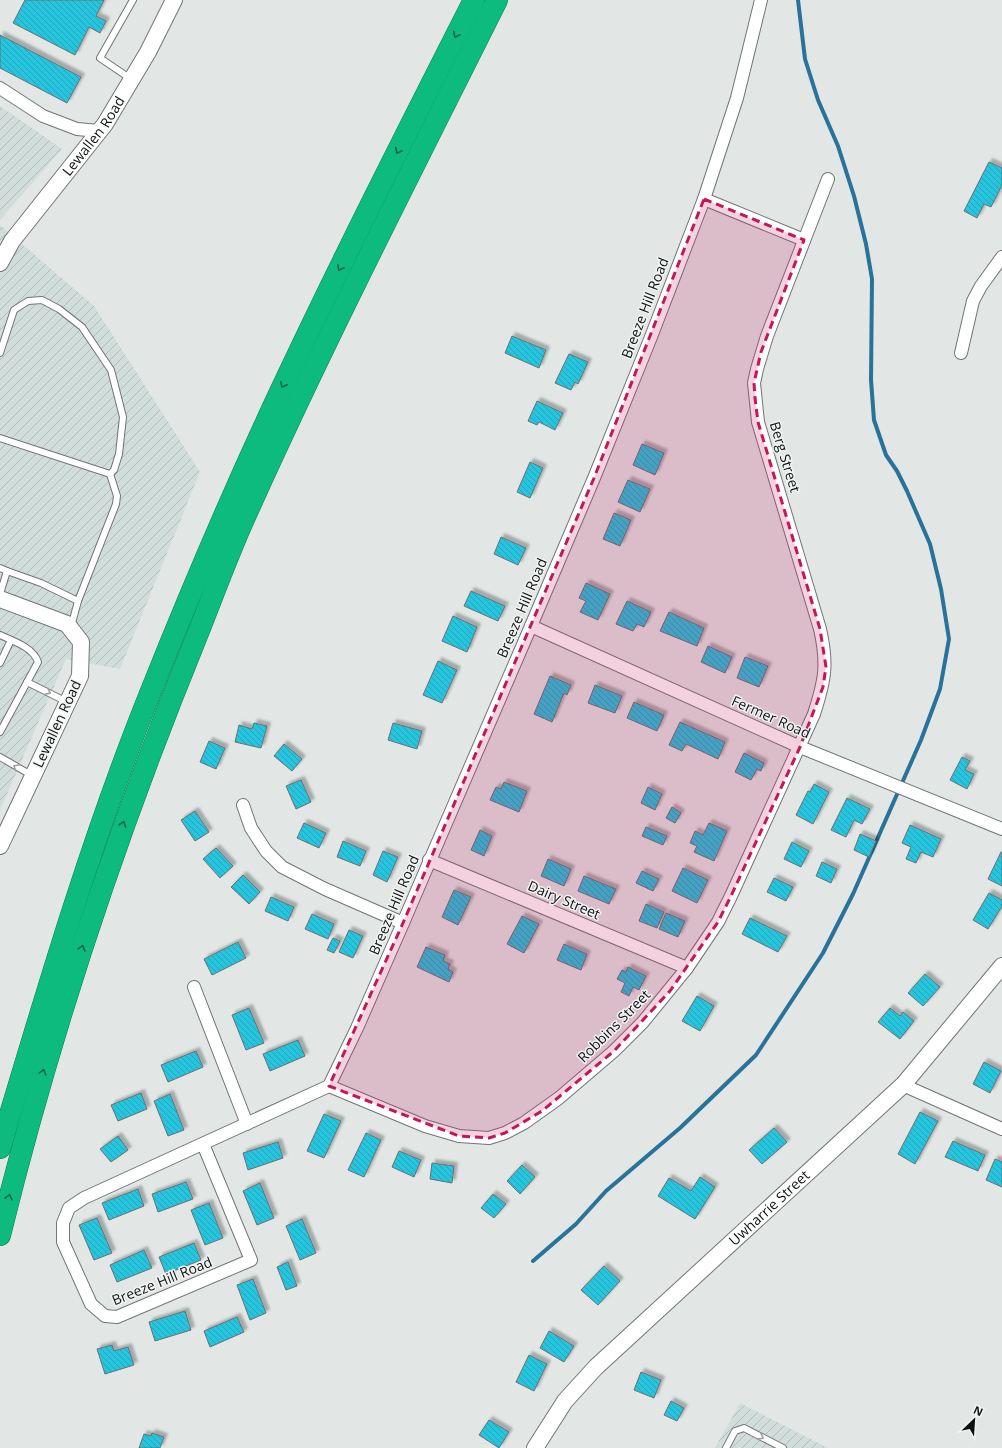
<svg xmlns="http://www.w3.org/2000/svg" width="1002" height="1448" viewBox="0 0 1002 1448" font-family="'Open Sans',sans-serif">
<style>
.industrial{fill:url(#industrial-furrows)}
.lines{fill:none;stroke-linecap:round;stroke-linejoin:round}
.stream{stroke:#29729a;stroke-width:4}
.building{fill:url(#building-back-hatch);stroke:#6c6f70;filter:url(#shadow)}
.lane-casing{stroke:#717575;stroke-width:8}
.street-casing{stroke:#717575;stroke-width:14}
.secondary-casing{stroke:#717575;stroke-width:18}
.highway-casing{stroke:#0d8057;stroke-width:22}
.lane{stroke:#fff;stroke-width:6}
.street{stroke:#fff;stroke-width:12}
.secondary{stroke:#fff;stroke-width:16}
.highway{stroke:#0cbb7d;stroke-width:21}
.oneway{stroke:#0e6647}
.oneway2{stroke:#9fa0a0}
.marked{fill:#c2185b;fill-opacity:0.2;stroke:#c2185b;stroke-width:3;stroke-dasharray:8 5;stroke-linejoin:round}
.labels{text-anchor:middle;stroke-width:3;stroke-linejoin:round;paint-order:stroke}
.street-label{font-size:14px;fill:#101111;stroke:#f0f4f3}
</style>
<defs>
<pattern id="industrial-furrows" width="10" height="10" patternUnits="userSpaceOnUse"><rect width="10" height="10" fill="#d0dddb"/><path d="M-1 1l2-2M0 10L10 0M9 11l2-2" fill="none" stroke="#b2bdbb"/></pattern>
<pattern id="building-back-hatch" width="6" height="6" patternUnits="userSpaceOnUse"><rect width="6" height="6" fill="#27c4dd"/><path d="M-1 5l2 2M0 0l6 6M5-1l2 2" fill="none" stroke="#22a7bd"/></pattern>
<filter id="shadow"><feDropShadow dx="3.5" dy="-3.5" stdDeviation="1" flood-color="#0004"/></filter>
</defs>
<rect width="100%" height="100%" fill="#e2e7e6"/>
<g class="industrial">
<path d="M0 106 62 149 0 220Z"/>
<path d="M0 225 94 306 200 472 120 669 66 659 0 810Z"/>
<path d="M740 1403 828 1448H715Z"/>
</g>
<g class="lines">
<path class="stream" d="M533 1261 576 1224 606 1191 680 1128 756 1055 823 953 853 894 921 740 940 689 949 639 941 589 930 544 907 491 897 471 886 455 874 420 871 380 872 279 866 244 854 196 838 146 818 100 805 59 798 0"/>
</g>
<g class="building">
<path d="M25 0H104L96 16 106 21 100 33 89 27 75 55 13 23Z"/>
<path d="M0 35 81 77 67 103 0 68Z"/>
<path d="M989 162 1002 168V185L991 207 984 204 977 218 964 211Z"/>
<path d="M512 336 546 350 539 368 505 353Z"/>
<path d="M569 354 588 362 578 384 575 382 571 390 555 383Z"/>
<path d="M537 401 563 413 555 430 539 422 537 425 528 421Z"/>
<path d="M642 444 664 453 655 475 633 465Z"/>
<path d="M530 462 543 468 530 498 517 492Z"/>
<path d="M628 480 650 489 640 512 618 502Z"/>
<path d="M614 513 631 520 620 546 603 539Z"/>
<path d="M501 537 526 548 518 565 494 554Z"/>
<path d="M586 583 610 594 598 620 580 612 586 601 579 598Z"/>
<path d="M471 591 505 606 498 621 464 606Z"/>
<path d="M627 601 651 612 644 627 637 624 633 631 616 624Z"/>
<path d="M669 612 704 628 697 646 660 631Z"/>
<path d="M453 616 477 627 467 652 442 641Z"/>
<path d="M708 646 732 657 725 673 701 662Z"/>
<path d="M745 657 768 666 759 687 737 678Z"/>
<path d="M438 661 457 670 442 703 423 695Z"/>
<path d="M550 676 571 685 567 695 564 693 552 722 534 714Z"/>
<path d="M595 685 622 696 615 713 588 703Z"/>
<path d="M634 702 664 715 657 731 627 718Z"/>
<path d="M680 722 725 742 718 759 686 744 682 751 669 745Z"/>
<path d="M254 723 267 726 261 748 235 742 239 725 252 729Z"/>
<path d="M393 723 422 731 417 749 388 740Z"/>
<path d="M209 741 225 748 216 769 200 762Z"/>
<path d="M284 744 302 759 292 771 274 756Z"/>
<path d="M744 753 764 763 761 771 757 769 751 780 735 772Z"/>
<path d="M962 757 970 761 965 770 974 774 967 789 950 780Z"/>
<path d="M301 780 311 802 296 809 286 786Z"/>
<path d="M504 782 527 791 519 812 490 800 496 787 501 789Z"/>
<path d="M814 784 829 792 813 824 796 815 808 791 810 792Z"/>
<path d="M648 787 662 794 655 810 641 803Z"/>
<path d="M847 798 870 809 862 824 854 820 846 837 831 830Z"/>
<path d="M672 807 681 813 675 823 666 818Z"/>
<path d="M195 811 209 832 195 841 181 820Z"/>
<path d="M304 823 326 833 319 848 297 838Z"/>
<path d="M709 823 727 831 714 861 694 852 697 846 690 843 695 831 703 835Z"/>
<path d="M910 825 941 839 933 857 921 852 916 863 906 859 911 847 902 843Z"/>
<path d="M646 827 667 836 663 845 642 836Z"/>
<path d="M480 830 492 836 484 856 471 850Z"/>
<path d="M860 834 876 841 869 857 854 850Z"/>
<path d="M343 841 366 851 360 866 337 857Z"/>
<path d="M792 842 809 851 801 867 784 859Z"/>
<path d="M216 848 233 866 220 878 203 859Z"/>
<path d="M383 851 398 857 387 882 373 875Z"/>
<path d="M1001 852H1002V886L988 879Z"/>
<path d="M548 859 571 869 564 886 541 876Z"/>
<path d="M822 862 837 869 831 883 816 876Z"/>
<path d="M683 868 708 880 697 903 672 891Z"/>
<path d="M642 871 659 879 653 891 636 883Z"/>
<path d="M243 875 260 892 249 904 231 887Z"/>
<path d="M584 876 616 889 609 904 578 891Z"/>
<path d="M774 878 793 887 786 901 767 892Z"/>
<path d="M454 890 471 897 458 925 442 917Z"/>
<path d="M989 893 1002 900V906L988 929 973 920Z"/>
<path d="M271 897 294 907 288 921 265 911Z"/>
<path d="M646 904 664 912 657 928 639 921Z"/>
<path d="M666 913 685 921 678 937 659 929Z"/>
<path d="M312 914 334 924 328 939 305 929Z"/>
<path d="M522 916 539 924 524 953 507 944Z"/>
<path d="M750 918 787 936 778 952 742 934Z"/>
<path d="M349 930 363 936 353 958 339 952Z"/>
<path d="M333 938 340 941 334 953 327 950Z"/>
<path d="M238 942 246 958 212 975 204 959Z"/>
<path d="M564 944 587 954 581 970 557 960Z"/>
<path d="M426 947 445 955 443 961 450 964 448 969 453 972 449 982 417 967Z"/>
<path d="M628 967 646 976 639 990 633 987 629 996 621 992 625 983 617 979 622 970 626 972Z"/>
<path d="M925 974 940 987 923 1006 908 993Z"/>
<path d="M697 996 714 1006 700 1031 682 1021Z"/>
<path d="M249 1008 264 1043 246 1050 232 1015Z"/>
<path d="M890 1008 900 1016 903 1012 914 1021 900 1039 878 1022Z"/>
<path d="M298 1040 305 1056 270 1071 263 1054Z"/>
<path d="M196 1051 203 1067 168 1082 161 1065Z"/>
<path d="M984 1062 1001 1071 990 1093 973 1084Z"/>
<path d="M141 1093 147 1109 118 1121 111 1105Z"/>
<path d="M170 1094 184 1130 168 1136 154 1101Z"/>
<path d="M920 1112 938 1121 915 1164 898 1154Z"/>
<path d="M324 1114 341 1121 324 1158 307 1151Z"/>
<path d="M774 1128 787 1142 762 1164 749 1150Z"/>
<path d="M366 1133 381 1140 364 1177 348 1170Z"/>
<path d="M118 1136 128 1150 111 1162 100 1149Z"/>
<path d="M953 1141 985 1155 978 1171 945 1157Z"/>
<path d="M278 1142 283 1158 248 1170 243 1153Z"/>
<path d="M399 1151 421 1160 414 1177 392 1167Z"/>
<path d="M995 1159 1002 1162V1187L986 1180Z"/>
<path d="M432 1163 454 1166 452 1183 430 1179Z"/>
<path d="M522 1165 535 1177 520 1194 507 1181Z"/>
<path d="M700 1177 715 1187 695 1219 658 1196 669 1178 691 1191Z"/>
<path d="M186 1182 193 1199 158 1212 152 1194Z"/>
<path d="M260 1183 274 1218 257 1225 243 1191Z"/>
<path d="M138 1189 144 1206 109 1220 102 1203Z"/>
<path d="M493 1194 506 1204 494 1218 481 1208Z"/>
<path d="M209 1203 223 1238 205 1245 191 1210Z"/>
<path d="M97 1218 112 1253 94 1260 79 1225Z"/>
<path d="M302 1219 316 1253 300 1260 286 1226Z"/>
<path d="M194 1243 201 1260 166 1274 159 1257Z"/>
<path d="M144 1250 152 1268 117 1282 110 1265Z"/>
<path d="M288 1262 297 1286 286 1290 277 1267Z"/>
<path d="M604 1266 620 1281 598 1305 581 1290Z"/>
<path d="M253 1279 266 1313 250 1320 237 1285Z"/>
<path d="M185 1311 191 1330 155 1341 149 1322Z"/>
<path d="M237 1317 244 1332 210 1347 204 1331Z"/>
<path d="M549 1331 574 1346 564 1362 540 1348Z"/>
<path d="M112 1345 114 1351 128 1347 134 1365 105 1374 97 1349Z"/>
<path d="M529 1355 547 1364 534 1391 516 1382Z"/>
<path d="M641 1372 661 1380 654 1398 634 1390Z"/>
<path d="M671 1401 684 1408 677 1421 664 1415Z"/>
<path d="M489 1420 509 1432 499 1448 479 1435Z"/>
<path d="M152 1433 164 1437 160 1448H139L144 1434 151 1436Z"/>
</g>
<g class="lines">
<defs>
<g id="lane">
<path d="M131 79 100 58 133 0"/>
<path d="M0 353 14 310 28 301 42 300 59 309 82 327 111 370 123 417 119 454 114 470 110 474 0 438"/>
<path d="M0 568 7 571 0 594"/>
<path d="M7 571 41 583 78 601 116 504 117 496 110 474"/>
<path d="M71 627 78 601"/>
<path d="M0 635C13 641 33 647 38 662L0 732"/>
<path d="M0 663 11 640"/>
<path d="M27 682 67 702"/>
<path d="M0 757 33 776"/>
<path d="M726 1448 735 1431 744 1428 783 1448"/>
</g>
<g id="street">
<path d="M0 88 43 116 77 129 99 131"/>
<path d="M704 199 804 240"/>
<path d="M961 353 973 301 981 286 1002 257"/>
<path d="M531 626 800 747 1002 829"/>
<path d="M243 805 251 828 266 851 282 867 325 889 403 923"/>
<path d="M429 860 687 968"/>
<path d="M194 987 247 1124"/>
<path d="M903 1085 1002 1129"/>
<path d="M329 1086 425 1126 459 1136 489 1138 505 1133 524 1123 559 1098 614 1051 643 1022 687 968 718 922 731 896 814 714C825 680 828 664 820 629L758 422 754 383 757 369 767 336 828 179"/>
<path d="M203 1144 251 1260 117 1317 105 1316 91 1304 63 1242V1223L69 1208 84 1198 329 1086 357 1028 403 923 531 626 594 478 651 337 704 199 737 98 761 0"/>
</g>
<g id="secondary">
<path id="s1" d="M0 263 12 241 105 124 148 52 174 0"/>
<path d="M0 599 67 624 81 642 80 676 0 846"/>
<path id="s2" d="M535 1448 565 1401 596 1367 903 1085 1002 966"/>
</g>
<g id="highway">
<path d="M0 1148C46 994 91 840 151 691 191 591 234 490 280 392 342 260 408 130 474 0"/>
<path d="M0 1235C50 1032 115 837 194 643 211 601 226 559 244 519 323 343 411 172 497 0"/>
</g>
</defs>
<use href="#lane" class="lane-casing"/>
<use href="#street" class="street-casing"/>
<use href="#secondary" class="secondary-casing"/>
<use href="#highway" class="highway-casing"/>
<use href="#lane" class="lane"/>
<use href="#street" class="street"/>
<use href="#secondary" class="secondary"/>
<use href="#highway" class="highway"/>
</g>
<defs><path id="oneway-chevron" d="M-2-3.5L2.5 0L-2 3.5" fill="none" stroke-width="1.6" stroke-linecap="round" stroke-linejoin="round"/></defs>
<g class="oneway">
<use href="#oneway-chevron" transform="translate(456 35) rotate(117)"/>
<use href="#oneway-chevron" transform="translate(398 151) rotate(117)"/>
<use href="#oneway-chevron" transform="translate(340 268) rotate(116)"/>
<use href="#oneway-chevron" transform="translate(283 385) rotate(116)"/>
<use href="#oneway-chevron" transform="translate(123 824) rotate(-71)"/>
<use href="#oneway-chevron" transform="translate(82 948) rotate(-73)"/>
<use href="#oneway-chevron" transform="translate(43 1072) rotate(-75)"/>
<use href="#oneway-chevron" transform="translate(9 1197) rotate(-76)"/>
</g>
<g class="oneway2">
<use href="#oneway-chevron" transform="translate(48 692) rotate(26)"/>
<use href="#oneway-chevron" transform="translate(16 767) rotate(-149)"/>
<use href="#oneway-chevron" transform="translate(761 1437) rotate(28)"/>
</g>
<path class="marked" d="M704 199 804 240 761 352 754 383 755 398 758 422 820 629 826 667 823 687 800 747 731 896 718 922 670 991 614 1051 542 1111 505 1133 489 1138 459 1136 329 1086 403 923 594 478Z"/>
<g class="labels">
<g class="street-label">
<text dy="5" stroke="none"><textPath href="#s1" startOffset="158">Lewallen Road</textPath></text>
<text transform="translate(645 308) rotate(-69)" y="5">Breeze Hill Road</text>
<text transform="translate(785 457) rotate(73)" y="5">Berg Street</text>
<text transform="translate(522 608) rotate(-67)" y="5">Breeze Hill Road</text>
<text transform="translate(771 717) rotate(24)" y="5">Fermer Road</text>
<text transform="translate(57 724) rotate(-65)" y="5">Lewallen Road</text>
<text transform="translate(564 900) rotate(23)" y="5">Dairy Street</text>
<text transform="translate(394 905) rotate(-67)" y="5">Breeze Hill Road</text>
<text transform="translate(614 1026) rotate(-45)" y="5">Robbins Street</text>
<text dy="5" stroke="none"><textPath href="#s2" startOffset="337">Uwharrie Street</textPath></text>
<text transform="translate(162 1281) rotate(-22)" y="5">Breeze Hill Road</text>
</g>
</g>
<g transform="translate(974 1420) rotate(25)" stroke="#f0f4f3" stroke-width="3" paint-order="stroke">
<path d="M0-3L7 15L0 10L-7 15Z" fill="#101111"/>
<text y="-6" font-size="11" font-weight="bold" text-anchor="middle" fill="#101111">N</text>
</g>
</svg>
